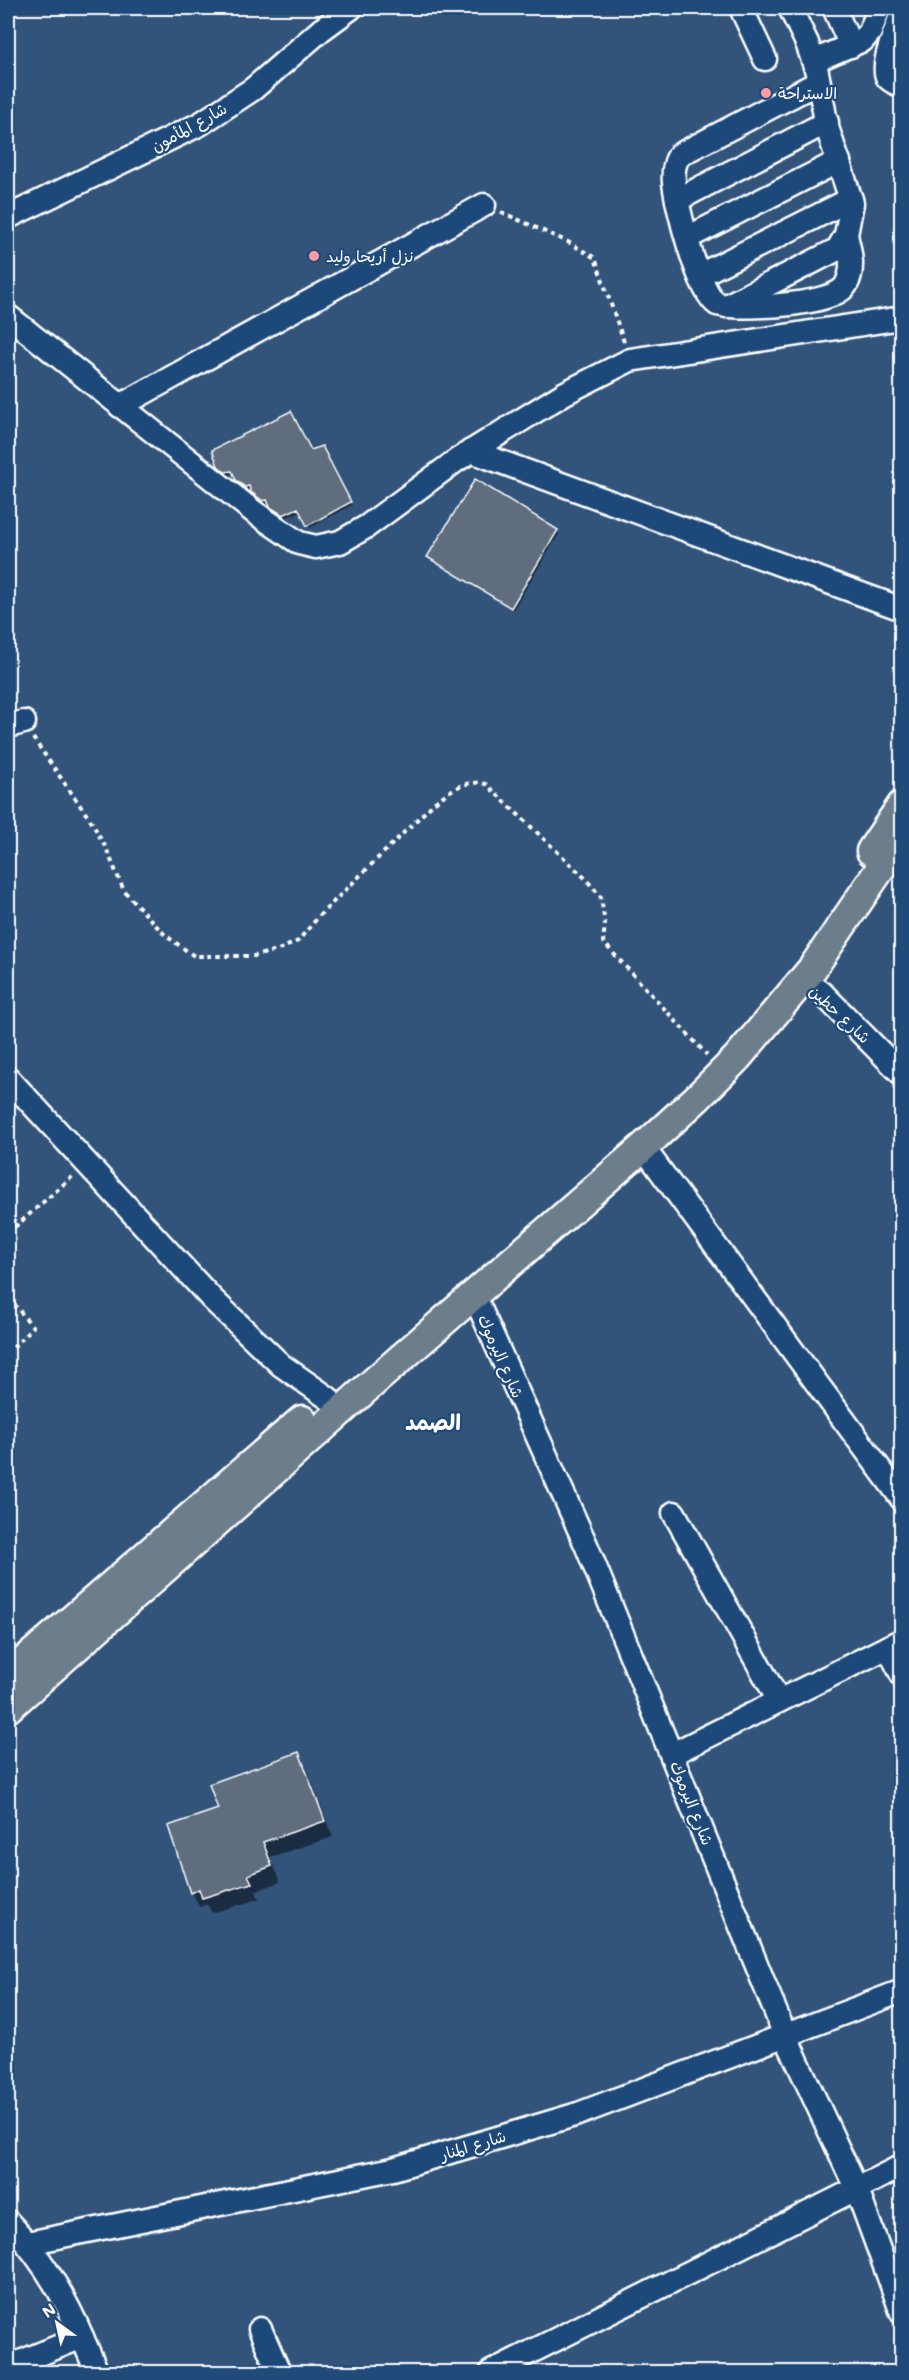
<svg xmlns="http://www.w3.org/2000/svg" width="909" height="2380" viewBox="0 0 909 2380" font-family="Mali,'Playpen Sans Arabic',sans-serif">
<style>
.shadow{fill:#0007}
.building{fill:#5f6d7e;stroke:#fff;stroke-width:1.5}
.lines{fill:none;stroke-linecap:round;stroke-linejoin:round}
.minor-casing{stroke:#fff;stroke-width:27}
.major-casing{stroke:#fff;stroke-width:33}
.path{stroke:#fff;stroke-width:4;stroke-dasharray:4.5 4.5;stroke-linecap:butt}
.minor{stroke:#1f4a7a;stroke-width:22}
.major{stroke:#6c7d8b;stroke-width:28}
.poi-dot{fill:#ff9aa2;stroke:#1f4a7a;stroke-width:2}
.labels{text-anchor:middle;stroke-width:4.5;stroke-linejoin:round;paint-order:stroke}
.poi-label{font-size:16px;fill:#fff;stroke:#1f4a7a;text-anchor:start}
.street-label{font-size:16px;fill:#fff;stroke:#1f4a7a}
.district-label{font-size:22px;font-weight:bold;fill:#fff;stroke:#1f4a7a}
</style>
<rect width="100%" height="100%" fill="#32547b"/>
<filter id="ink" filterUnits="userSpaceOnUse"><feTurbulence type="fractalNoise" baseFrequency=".0167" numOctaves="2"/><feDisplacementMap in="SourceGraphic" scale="12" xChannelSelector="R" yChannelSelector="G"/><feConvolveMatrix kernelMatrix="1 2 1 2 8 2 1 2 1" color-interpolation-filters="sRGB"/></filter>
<g filter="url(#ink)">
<g class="shadow">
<path d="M321 448 352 505 310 528 301 511 285 518 274 510 270 503 265 504 255 496 251 489 248 490 239 483 235 474 228 475 219 465 311 452Z"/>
<path d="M557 531 559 534 513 610 431 560 429 557Z"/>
<path d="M298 1754 307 1769 333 1837 270 1857 280 1882 256 1891 259 1899 212 1913 207 1904 200 1907 191 1892 220 1810Z"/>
</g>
<g class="building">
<path d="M291 411 311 450 322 446 351 502 307 526 298 508 283 515 270 507 267 500 263 501 251 492 249 486 245 487 236 480 232 471 225 472 218 466 212 450Z"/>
<path d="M475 479 558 530 511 608 427 557Z"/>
<path d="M299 1752 325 1821 263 1842 272 1866 248 1875 252 1883 202 1898 199 1889 190 1893 168 1826 218 1809 209 1784Z"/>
</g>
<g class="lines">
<defs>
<g id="minor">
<path d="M741 8 765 59"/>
<path d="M790 8 807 43 817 72 827 127 852 203 846 235 838 249 726 306C723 305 720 305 717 304 698 292 676 204 674 182 673 171 674 164 679 155L819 82"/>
<path d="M834 8 851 46"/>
<path d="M902 12C898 26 879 67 888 78 891 82 898 84 902 86"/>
<path d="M814 61 863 40 870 32 879 8"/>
<path d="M677 200 827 122"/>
<path d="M8 217 200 124 253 89 321 30 351 8"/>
<path d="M687 238 839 161"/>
<path d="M700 275 851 199"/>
<path d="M731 306C753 308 835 305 846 285 855 269 850 252 846 235"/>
<path d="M8 316 254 512 299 543 316 547 340 542 366 527 457 460 565 393 630 360 902 318"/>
<path d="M120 406 484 205"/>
<path d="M471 451 902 609"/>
<path d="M8 726 24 722"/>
<path d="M803 980 823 994 902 1074"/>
<path d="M8 1078 212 1299 281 1365 328 1398"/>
<path d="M643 1147 902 1499"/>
<path d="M474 1295 587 1547 785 2035 857 2190 902 2313"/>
<path d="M674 1513 779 1701"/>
<path d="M888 1647 902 1675"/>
<path d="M672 1754 902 1640"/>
<path d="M8 2222C40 2255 64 2295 82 2337L8 2367"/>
<path d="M28 2243 393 2169 578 2114 902 1991"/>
<path d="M260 2329 279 2372"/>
<path d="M82 2337 97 2372"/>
<path d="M491 2372 902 2166"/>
</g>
<g id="major">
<path d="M871 851 902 805"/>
<path d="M8 1675 302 1420"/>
<path d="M8 1708 368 1387 649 1142 697 1098 737 1058 812 969 902 837"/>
</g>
</defs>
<use href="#minor" class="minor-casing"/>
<use href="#major" class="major-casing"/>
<g class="path">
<path d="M501 212 568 242 595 258 624 342"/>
<path d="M33 738 91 821 106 848 124 891 165 935 194 956H255L281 949 298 941 320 915 435 802C451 790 465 779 486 784L584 877 601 897 605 924 603 942 707 1055"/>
<path d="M8 1233 73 1176"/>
<path d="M8 1297 33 1327 8 1353"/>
</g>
<use href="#minor" class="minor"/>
<use href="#major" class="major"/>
</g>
</g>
<g class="poi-dot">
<circle cx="766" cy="93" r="6"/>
<circle cx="314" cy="256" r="6"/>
</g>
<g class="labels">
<g class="poi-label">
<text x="778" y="99">الاستراحة</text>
<text x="326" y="262">نزل أريحا وليد</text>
</g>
<g class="street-label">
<text transform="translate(189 127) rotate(-29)" y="6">شارع المأمون</text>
<text transform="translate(840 1014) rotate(43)" y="6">شارع حطين</text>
<text transform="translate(501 1356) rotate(66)" y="6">شارع اليرموك</text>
<text transform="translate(692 1803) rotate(68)" y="6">شارع اليرموك</text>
<text transform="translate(473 2145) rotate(-17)" y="6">شارع المنار</text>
</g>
<g class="district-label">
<text x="433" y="1430">الصمد</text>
</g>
</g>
<rect width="909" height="2380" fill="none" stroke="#1f4a7a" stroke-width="30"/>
<rect x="15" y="15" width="879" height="2350" fill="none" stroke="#fff" stroke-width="2" filter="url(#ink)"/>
<g transform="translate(57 2323) rotate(327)" stroke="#1f4a7a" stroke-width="4.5" paint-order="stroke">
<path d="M0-4.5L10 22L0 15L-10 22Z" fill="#ffffff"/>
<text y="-9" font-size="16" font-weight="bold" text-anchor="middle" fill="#ffffff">N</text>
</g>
</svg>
